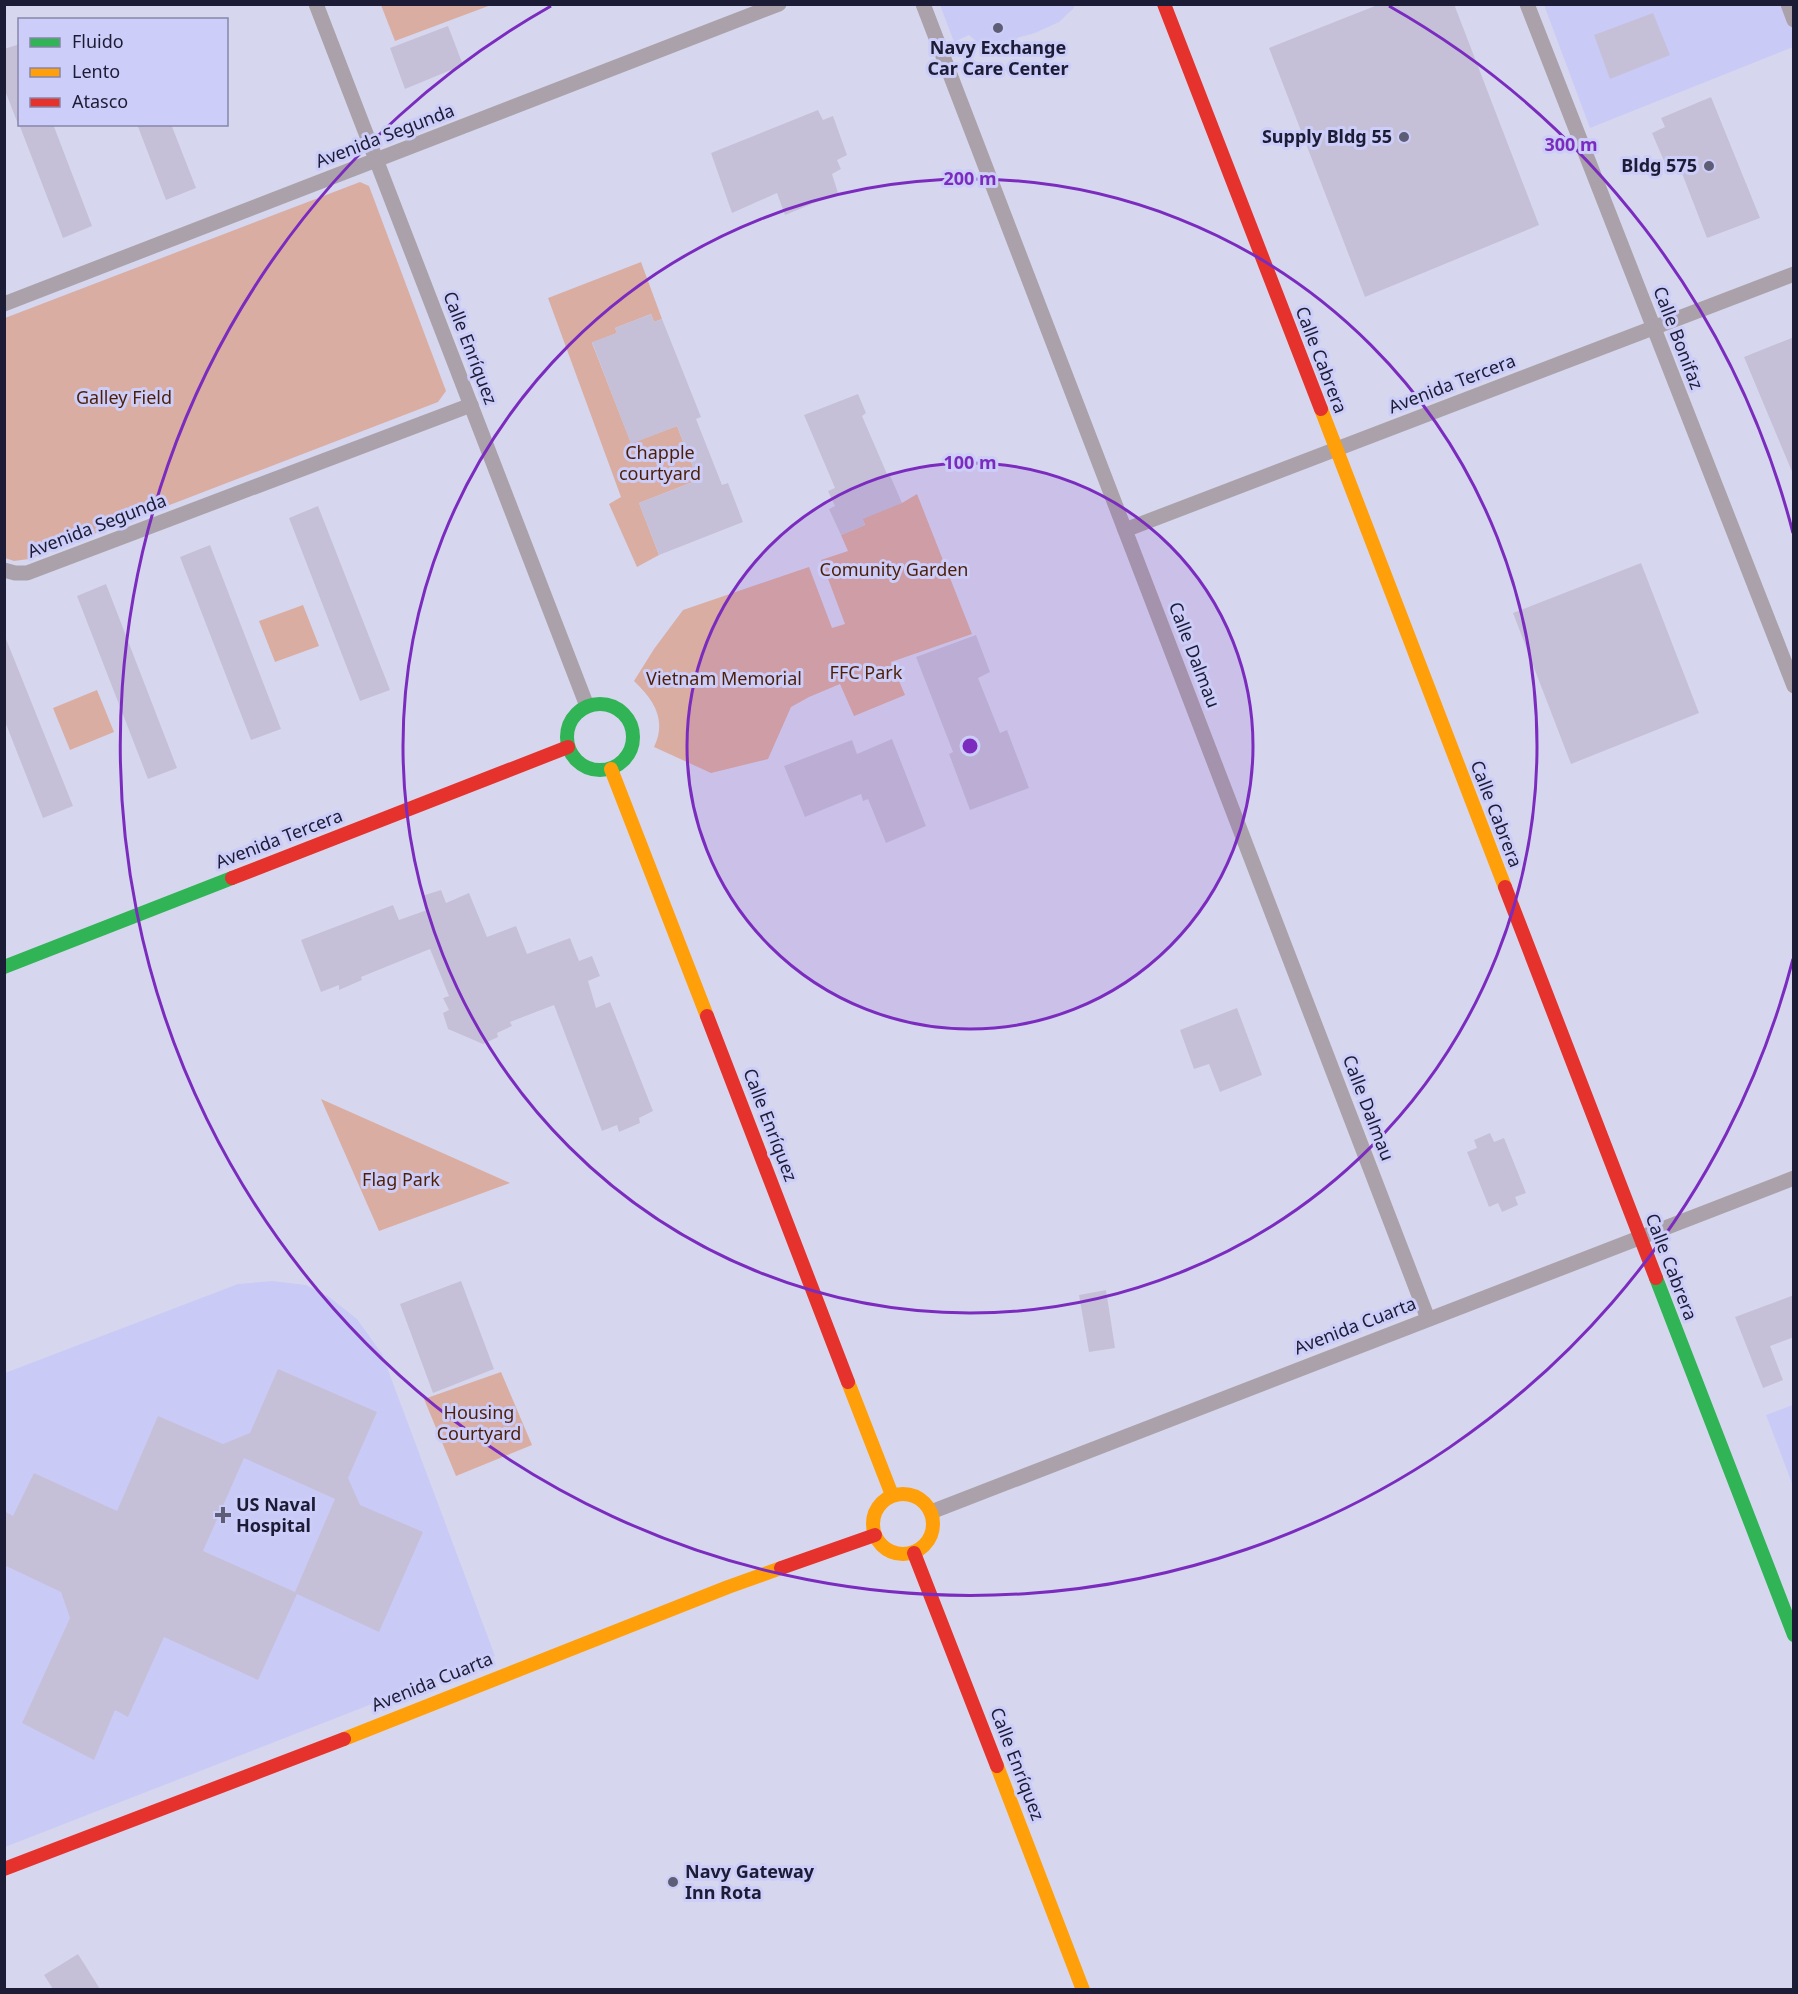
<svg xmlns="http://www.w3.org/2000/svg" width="1798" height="1994" viewBox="0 0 1798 1994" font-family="'Noto Sans',sans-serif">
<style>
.built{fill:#cacaf6}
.green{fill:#daada3}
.building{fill:#c5c0d8;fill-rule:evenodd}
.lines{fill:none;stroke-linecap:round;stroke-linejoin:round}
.street{stroke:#aba1aa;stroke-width:15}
.fast{stroke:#30b455;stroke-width:14}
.slow{stroke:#ff9f0a;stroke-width:14}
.jam{stroke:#e5322d;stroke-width:14}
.ring{fill:none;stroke:#7b2cbf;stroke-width:3}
.poi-dot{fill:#5e5d76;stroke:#cccdf8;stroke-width:2}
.labels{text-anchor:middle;stroke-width:6;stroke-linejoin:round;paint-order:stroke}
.poi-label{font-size:18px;font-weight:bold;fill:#1d1c36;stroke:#cccdf8;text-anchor:end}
.street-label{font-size:18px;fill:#1d1c36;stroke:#cccdf8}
.park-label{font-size:18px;fill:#4d1e06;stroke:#cccdf8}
.centre{fill:#7b2cbf;stroke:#cccdf8;stroke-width:3}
.ring-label{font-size:18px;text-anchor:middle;font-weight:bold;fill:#7b2cbf;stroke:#cccdf8;stroke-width:6;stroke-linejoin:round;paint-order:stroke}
</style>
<rect width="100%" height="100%" fill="#d6d7ee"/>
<g class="built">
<path d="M940 5H1075L1073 9 1059 22 1035 33 1006 41 977 42 969 35 954 42Z"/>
<path d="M1544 5H1793V47L1590 128Z"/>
<path d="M272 1281 306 1285 329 1297 357 1319 382 1354 495 1656 5 1847V1373L238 1284Z"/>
<path d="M1793 1405V1486L1766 1415Z"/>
</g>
<g class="green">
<path d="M381 5H491L395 41Z"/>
<path d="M360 182 369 186 446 391 438 402 29 559 14 561 5 558V318Z"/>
<path d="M641 262 662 319 654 322 651 314 615 328 617 333 592 343 631 443 677 426 698 480 639 503 659 555 637 567 609 504 621 497 548 298Z"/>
<path d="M917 494 972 634 891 662 905 695 854 716 840 684 809 697 791 707 768 759 711 773 654 747C667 720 654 700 634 681L654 649 683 610 809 567 832 628 845 624 821 560 848 551 841 535 865 525 859 510 902 503Z"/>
<path d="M303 605 319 646 275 662 259 621Z"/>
<path d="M97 690 114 732 70 750 53 708Z"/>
<path d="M321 1099 510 1183 379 1231Z"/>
<path d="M501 1372 532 1445 456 1476 424 1399Z"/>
</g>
<g class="building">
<path d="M1380 4H1454L1539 225 1365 297 1269 48Z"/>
<path d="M1653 13 1670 55 1610 79 1594 35Z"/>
<path d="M448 26 463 65 405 89 390 48Z"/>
<path d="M20 44V124H18L4 88V49Z"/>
<path d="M1711 97 1760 218 1707 238 1678 163 1667 168 1652 133 1665 127 1661 118Z"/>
<path d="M818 110 823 120 833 116 847 155 837 160 841 169 832 174 838 193 785 215 777 193 732 213 711 153Z"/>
<path d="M19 124H53L92 226 63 238Z"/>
<path d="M137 124H171L196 188 166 200Z"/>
<path d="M651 314 654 322 662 319 701 417 696 419 722 485 728 483 743 522 659 555 639 503 698 480 677 426 631 444 592 342 617 333 615 328Z"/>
<path d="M1794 337V474H1793L1744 357Z"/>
<path d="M858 394 866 413 862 416 887 474 889 473 902 503 863 519 865 525 841 535 829 509 835 506 828 491 835 488 804 415Z"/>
<path d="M318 506 390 690 360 701 289 518Z"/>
<path d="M210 545 281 729 251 740 180 557Z"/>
<path d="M1641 563 1699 713 1571 764 1513 613Z"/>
<path d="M106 584 177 768 148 779 77 596Z"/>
<path d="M4 634 73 806 43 818 4 719Z"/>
<path d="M976 635 990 672 978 678 1000 733 1007 730 1029 788 970 810 949 754 953 752 916 657Z"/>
<path d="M892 739 926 826 886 843 868 799 863 801 861 794 805 817 784 766 852 740 857 754Z"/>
<path d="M441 890 446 903 469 893 487 937 516 926 527 954 570 938 579 961 592 956 600 976 588 981 596 1008 610 1002 653 1111 639 1118 640 1123 619 1132 617 1125 602 1131 554 1005 510 1022 512 1026 497 1033 498 1037 483 1044 448 1029 443 1013 449 1010 443 998 449 996 430 949 361 977 362 980 339 990V985L321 992 301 940 393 905 399 920 427 910 422 896Z"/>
<path d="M1237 1008 1262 1075 1220 1092 1209 1064 1194 1069 1180 1030Z"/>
<path d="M1490 1133 1494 1142 1504 1138 1526 1193 1515 1197 1518 1205 1502 1212 1498 1203 1489 1207 1467 1152 1477 1148 1474 1140Z"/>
<path d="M461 1281 494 1369 433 1393 400 1304Z"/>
<path d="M1106 1290 1115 1348 1089 1352 1079 1295Z"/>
<path d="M1794 1295V1337L1770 1346 1783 1380 1763 1388 1735 1317Z"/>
<path d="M278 1369 377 1412 348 1478 360 1505 423 1532 379 1632 297 1594 258 1680 164 1637 128 1717 115 1710 94 1760 22 1723 70 1618 61 1592 4 1565V1511L13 1516 34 1473 117 1511 158 1416 223 1444 250 1433ZM244 1458 335 1499 295 1592 203 1551Z"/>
<path d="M78 1954 100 1989H53L44 1975Z"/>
</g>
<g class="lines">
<g class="street">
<path d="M316 4 587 706"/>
<path d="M923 4 1428 1319"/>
<path d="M1527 4 1794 686"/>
<path d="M1788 4 1794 20"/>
<path d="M4 304 779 4"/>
<path d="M1125 530 1794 274"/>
<path d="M4 570 15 573H27L471 405"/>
<path d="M931 1512 1794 1178"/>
</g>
<g class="fast">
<circle cx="600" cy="737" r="33"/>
<path d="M4 967 232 878"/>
<path d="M1656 1278 1794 1635"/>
</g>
<g class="slow">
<path d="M1321 409 1505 887"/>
<path d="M611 769 707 1016"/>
<path d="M848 1382 892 1495"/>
<circle cx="903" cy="1524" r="30"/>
<path d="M344 1739 728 1587 781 1568"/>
<path d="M997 1766 1083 1990"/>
</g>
<g class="jam">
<path d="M1164 4 1321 409"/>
<path d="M232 878 568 747"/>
<path d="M1505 887 1656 1278"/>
<path d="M707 1016 848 1382"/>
<path d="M914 1553 997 1766"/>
<path d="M781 1568 875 1535"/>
<path d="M4 1869 344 1739"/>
</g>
</g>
<circle cx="970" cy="746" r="283" fill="#7b2cbf" fill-opacity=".12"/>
<g class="ring">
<circle cx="970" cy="746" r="283"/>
<circle cx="970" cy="746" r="567"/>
<path d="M1793 959A850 850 0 1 1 551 6M1389 6A850 850 0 0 1 1793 533"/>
</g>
<g class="poi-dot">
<circle cx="998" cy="28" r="6"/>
<circle cx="1404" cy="137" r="6"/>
<circle cx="1709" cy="166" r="6"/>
<path d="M220 1506h6v6h6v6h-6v6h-6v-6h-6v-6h6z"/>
<circle cx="673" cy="1882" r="6"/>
</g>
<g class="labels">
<g class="poi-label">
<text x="998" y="54" text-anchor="middle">Navy Exchange<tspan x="998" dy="21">Car Care Center</tspan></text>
<text x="1392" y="143">Supply Bldg 55</text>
<text x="1697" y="172">Bldg 575</text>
<text x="236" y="1511" text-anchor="start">US Naval<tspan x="236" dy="21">Hospital</tspan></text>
<text x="685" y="1878" text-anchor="start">Navy Gateway<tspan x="685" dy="21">Inn Rota</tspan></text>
</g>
<g class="street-label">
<text transform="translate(385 136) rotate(-21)" y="6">Avenida Segunda</text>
<text transform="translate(1678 338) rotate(69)" y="6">Calle Bonifaz</text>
<text transform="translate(470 348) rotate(69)" y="6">Calle Enríquez</text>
<text transform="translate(1321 360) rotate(69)" y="6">Calle Cabrera</text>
<text transform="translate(1452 384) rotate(-21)" y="6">Avenida Tercera</text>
<text transform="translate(97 526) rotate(-21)" y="6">Avenida Segunda</text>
<text transform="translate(1194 655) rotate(69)" y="6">Calle Dalmau</text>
<text transform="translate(1496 814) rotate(69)" y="6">Calle Cabrera</text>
<text transform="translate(279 839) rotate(-21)" y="6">Avenida Tercera</text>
<text transform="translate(1368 1108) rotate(69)" y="6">Calle Dalmau</text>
<text transform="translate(770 1125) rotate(69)" y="6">Calle Enríquez</text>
<text transform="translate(1671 1267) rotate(69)" y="6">Calle Cabrera</text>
<text transform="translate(1355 1326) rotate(-21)" y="6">Avenida Cuarta</text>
<text transform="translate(432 1682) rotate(-22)" y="6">Avenida Cuarta</text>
<text transform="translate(1017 1764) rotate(69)" y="6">Calle Enríquez</text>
</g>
<g class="park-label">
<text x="124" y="404">Galley Field</text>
<text x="660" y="459">Chapple<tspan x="660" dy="21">courtyard</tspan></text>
<text x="894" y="576">Comunity Garden</text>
<text x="866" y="679">FFC Park</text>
<text x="724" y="685">Vietnam Memorial</text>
<text x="401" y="1186">Flag Park</text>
<text x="479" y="1419">Housing<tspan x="479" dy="21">Courtyard</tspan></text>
</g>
</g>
<circle cx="970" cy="746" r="9" class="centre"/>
<g class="ring-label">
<text x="1571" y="151">300 m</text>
<text x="970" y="185">200 m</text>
<text x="970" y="469">100 m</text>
</g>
<rect width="1798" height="1994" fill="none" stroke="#1d1c36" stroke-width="12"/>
<rect x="18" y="18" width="210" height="108" fill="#cccdf8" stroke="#8686aa" stroke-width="1.5"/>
<rect x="30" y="38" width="30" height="9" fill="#30b455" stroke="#8686aa" stroke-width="1.5"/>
<text x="72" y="48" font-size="18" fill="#1d1c36">Fluido</text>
<rect x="30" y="68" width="30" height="9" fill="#ff9f0a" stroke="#8686aa" stroke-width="1.5"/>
<text x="72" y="78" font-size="18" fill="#1d1c36">Lento</text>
<rect x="30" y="98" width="30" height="9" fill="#e5322d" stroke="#8686aa" stroke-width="1.5"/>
<text x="72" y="108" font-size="18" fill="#1d1c36">Atasco</text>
</svg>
